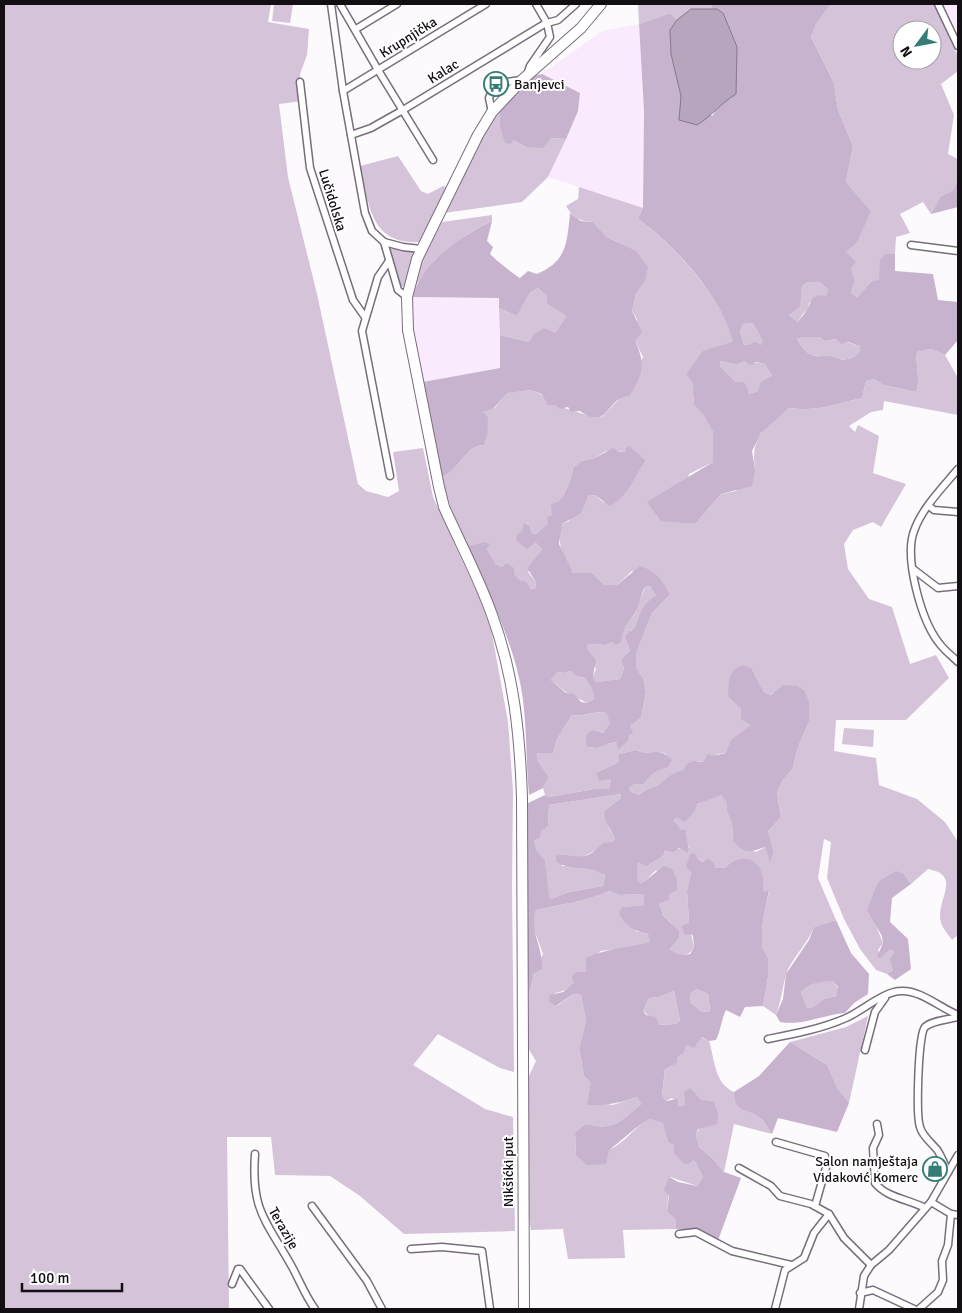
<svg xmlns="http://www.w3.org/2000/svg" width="962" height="1313" viewBox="0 0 962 1313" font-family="Signika,sans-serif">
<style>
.built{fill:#faeafe}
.green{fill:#d4c3d9;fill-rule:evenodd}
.forest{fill:#c7b3cd;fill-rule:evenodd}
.water{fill:#b7a4bd;stroke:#86778a}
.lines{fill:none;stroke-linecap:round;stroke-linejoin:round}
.minor-casing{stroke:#796d7d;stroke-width:9}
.primary-casing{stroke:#796d7d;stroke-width:12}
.minor{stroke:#fff;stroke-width:6}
.primary{stroke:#fff;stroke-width:10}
.labels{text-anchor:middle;stroke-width:4;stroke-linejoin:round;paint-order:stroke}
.street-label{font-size:14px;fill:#130e14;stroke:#fff}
.poi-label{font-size:14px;fill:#130e14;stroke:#fff;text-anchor:start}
</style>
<rect width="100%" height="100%" fill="#fdfafe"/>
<g class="built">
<path d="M943 4H958V32Z"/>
<path d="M639 24 644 111 643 208 548 177 578 111 580 94 542 74 602 31Z"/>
<path d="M413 297 499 298 501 368 423 382 413 323Z"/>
</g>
<g class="green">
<path d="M4 4H271L268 22 309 29 307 55 300 74 302 101 279 104 288 177 317 294 358 484 366 491 388 497 399 491 393 452 423 448 433 497 481 601 492 634 508 722 513 791 512 888 514 1072 500 1068 438 1034 413 1065 485 1109 513 1117 515 1231 404 1234 360 1196 330 1176 275 1175 271 1137H227L229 1309H4Z"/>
<path d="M274 4H293L290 23 272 21Z"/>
<path d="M638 4H712V9H691L677 20 670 13 639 24Z"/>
<path d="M831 4H933L958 56V71L941 84 954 115 948 154 958 159V179L953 190 940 197 931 214 923 202 900 214 910 233 896 237 895 254H886L879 281H872L857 297 851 293 855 281 846 252 871 211 846 182 853 146 838 110 834 83 811 37 816 24ZM902 30H932V60H902Z"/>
<path d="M500 108 513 140 526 147 551 138 566 139 548 177 522 202 444 213 488 124Z"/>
<path d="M398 156 421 191 428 194 443 186 448 188 420 242C370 245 369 204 360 166Z"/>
<path d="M579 187 643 208 638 219C674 244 723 300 734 343L702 351 686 374 692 382 694 405 704 414 713 432V462L689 474 681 522 695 524 721 494 736 491 755 469C750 437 765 426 789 408 818 412 835 404 862 398L866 381 874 379 883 385 916 392C921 378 915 366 917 352L931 349 945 355 958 378V415L884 401 883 410 871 412 849 426 855 432 858 425 879 436 873 473 906 484 881 527 873 522 853 530 844 544 848 569 869 599 892 607 910 664 936 655 949 678 906 720H836L834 751 876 758 879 785 917 799 945 822 958 842V935L952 940C947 933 940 926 940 916 940 895 960 875 928 869L911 884 904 874 878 882 871 913 883 943 878 950 881 958 890 948 894 953 893 970 887 974 876 970 860 949 844 919 827 878 831 842 824 839 818 878 836 920 814 927C807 945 790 960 786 975 782 989 781 1002 776 1015L763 1006 768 977V958L762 947V927L769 891 764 892C763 886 763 877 761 872 754 854 736 856 725 868H715L697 858 691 872 687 891 689 923 694 948C688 957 679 957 670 949L679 938C674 918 662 921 659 904L669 900 656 870 641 885 636 880 638 862H650L664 855 665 850 689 848 681 830 672 820C683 812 709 796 721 795L728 802 727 812 732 824 733 841 756 852 765 847 770 860 774 851 768 831 781 817 777 793 783 780 793 768 798 747 809 722 782 685 771 695 764 692 752 669 729 688 728 697 741 709 751 725 726 753 718 754 703 762 697 761 686 764 683 770C666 774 668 781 656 786 649 788 645 790 639 795L631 792 629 788 635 784H644L646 779 663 767 666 754C656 750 645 755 636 750L619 754V762L596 773 611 779 609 789H594L549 797 545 795 543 788 549 777 538 761 537 753H553L557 739 572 715C585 717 595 710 608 713L611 724 603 733 594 730 591 748 616 742 618 749 629 735 630 726 641 718 646 693 644 680 636 667V654L652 613 670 595 632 571 617 585H604L592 573H573C563 557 556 543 562 524L569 521 588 496 595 495 603 502 625 493 646 461 626 452 606 451 595 458 581 461 573 468C572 480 556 512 549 523 546 527 540 531 536 534L532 533 529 525 525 523 542 550 528 572 536 582 535 589C522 589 513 573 506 563L502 567 496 566 487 549 490 545 468 546C456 524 448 502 442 477 460 470 465 445 484 445L487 437V417L483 412 487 409 495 408 506 393 531 390 541 394 555 405 596 418 603 416 622 396 643 357 635 341 637 319 632 311 636 294 645 281 618 242 607 237 593 222C580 221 573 218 566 206L578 199Z"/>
<path d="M492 215V221C461 235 436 258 416 285 419 262 432 242 442 222Z"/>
<path d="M390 248 415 251 416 255 406 287 400 286Z"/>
<path d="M808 282H820L828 290 826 296 809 303 808 309 802 315 798 322 789 315 801 294 802 286Z"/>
<path d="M538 288 546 295 547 304 568 316 555 333 534 334 528 342 500 335 499 308 517 316 530 293Z"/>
<path d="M753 323 764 340 761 345H744L740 331 743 324Z"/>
<path d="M803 337H820L824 341 836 339 860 346V352L852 358 842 360C822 348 814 369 797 339Z"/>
<path d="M720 361 737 365 745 361 765 364 772 376 758 391 749 394 742 381 736 382 720 366Z"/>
<path d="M650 586 656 596C646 605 637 613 636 626L630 631V650L621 660 624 669 620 679 596 682 593 676 596 669 587 649 588 644 606 645 612 642 634 615 645 587Z"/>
<path d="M571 671 576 676 585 678C589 684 596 692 594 699L587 703 567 693 551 680 558 672 564 673Z"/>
<path d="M844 728 874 730 873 747 842 744Z"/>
<path d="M621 794V798L604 811 609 828 615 838 613 843C590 848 588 864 560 855L562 866C578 866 591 866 605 875L603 886 569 892 551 899 548 897 545 860 535 850 534 841 540 838 542 831 548 826 549 805Z"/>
<path d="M609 891 620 895 644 894V905L622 907 636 931 648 934 651 942 629 948 600 951C590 967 576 990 555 993L557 1006 573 994 581 995 586 1021 579 1048 584 1076 591 1083 594 1105 601 1103 613 1105 637 1097 641 1104C620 1122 614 1131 586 1124L575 1132 576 1155C586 1153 599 1154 608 1150 625 1144 634 1126 650 1119L664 1123 668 1142 694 1160 703 1177 697 1186 670 1177 667 1212 675 1219 676 1229 623 1230 625 1258 568 1259 563 1229 531 1230 527 1207 529 1076 536 1061 528 1048 529 996 534 973 543 954 532 924 536 910C561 904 586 902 609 891Z"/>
<path d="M831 980 838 988 836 996 824 999 813 1007 807 1008 801 992 805 986 815 982Z"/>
<path d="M697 989 708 994 710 1011 702 1012 691 1003 690 994Z"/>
<path d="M674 991 680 1021 675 1024 659 1025 643 1011 649 998 659 997Z"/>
<path d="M868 1016 849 1103 838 1089 827 1065 790 1042 846 1027Z"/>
<path d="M701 1037 709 1041C715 1060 714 1083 734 1092 735 1114 748 1108 760 1118 765 1122 768 1129 772 1134L734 1124 724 1172 712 1158 699 1147 696 1135 699 1129 685 1105 678 1106 672 1098 666 1101 662 1096 665 1069 676 1063 677 1058 684 1053 687 1045 697 1044Z"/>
</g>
<g class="forest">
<path d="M712 4H831L816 24 811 37 834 83 838 110 853 146 846 182 871 211 857 242 846 252 856 262 851 268 855 281 851 293 857 297 872 281 879 280 880 259 886 254H895V271L933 274 938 300 958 302V340L945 355 931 349 917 352C915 366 921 378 916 392L883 385 874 379 866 381 862 398C834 404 819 412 789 408L761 433 752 451 755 469 752 486 721 494 695 524 661 521 647 502 713 462V432L704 415 694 405 692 382 686 374 702 351 733 342C723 299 674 244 638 219L643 208 644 111 639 24 670 13 677 20 670 30 671 54 681 96 712 116 721 103 737 47 723 13 717 9H712ZM808 282H820L828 290 826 296C814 293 812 299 808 308 806 313 801 317 798 322L789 315 800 306 802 286ZM753 323 763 340 761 345 755 342 749 345H744L740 331 743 324ZM803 337H820L824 341 836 339 841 344 848 342 860 346V352L852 358 842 360C822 348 814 369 797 339ZM720 361 737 365 745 361 750 365 756 362 765 364 772 376 761 382 758 391 749 394 746 385 742 381 736 382 720 366Z"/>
<path d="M542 74 580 93 578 111 566 139 551 138 543 148 526 147 513 140 511 144 505 143 500 126V108C512 95 525 76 542 74Z"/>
<path d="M958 179V207L931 214 940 197 953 190Z"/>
<path d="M570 213 581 221 593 222 607 237 636 251 648 267 645 281 636 294 632 311 642 332 635 341C646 364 643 375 629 396 606 397 609 432 580 411L571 412 568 407 560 409 555 405H548L542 394 531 390 507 393 494 408 483 412 488 417 487 437 484 445C465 445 460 470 442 477L423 382 500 368V335L528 342 534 334 544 328 555 333 567 316 547 304 546 295 538 288 530 293 517 316 499 308V298L413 297C419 265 464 234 492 221L487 241 493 247 490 254C497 261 512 273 520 278L528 271 537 274C567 261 567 243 570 213Z"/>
<path d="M629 446 646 461C635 476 627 498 610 506L595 495 588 496 581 513 562 524 559 544 573 573H592L604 585H617L640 566C656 571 662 580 670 595L652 613 636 654V667L644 680 646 693 641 718 630 726 633 734 629 735 628 741 618 750 616 742C606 743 597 751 587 746L586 737 589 732 594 730 603 733 610 724 607 713C595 710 584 717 572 715L557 739 553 753H537L538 761 549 777 543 788 529 795C526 764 527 731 523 700 516 646 489 595 468 546L486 542 490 545 487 549 496 565 502 567 506 563 514 568V574L520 581 526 582 531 589H535L536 582 527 568 542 550 536 542 527 549 517 541 516 536 522 531 524 523 529 525 532 533 536 534 548 524 547 517 552 515 551 504C552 504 559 502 559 501 564 498 573 474 573 468L581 461 595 458 613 448 619 452H626L625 449ZM650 586 656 596C646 600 637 616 636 626L625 636 630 650 621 660 624 669 620 679 596 682 593 676 596 660 587 649 588 644 606 645 612 642 616 645 621 642C624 621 632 622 638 606 641 599 641 593 645 587ZM571 671 576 676 585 678C589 684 595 692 594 699L587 703 581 702 574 694 566 693 551 680 558 672 564 673Z"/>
<path d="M744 665 752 669 764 692 771 695 782 685 797 686 804 690 809 702V722L798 747 793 768 783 780 777 793 781 817 768 831 774 851 770 862 765 847C749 853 746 854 733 841L732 824 727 812V802L721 795 697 804 695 811 685 822 677 817 673 820 681 830H686C685 839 690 845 688 853L679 848 673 852 665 850 664 855 646 866 638 862 637 880 641 884 664 866 672 869 677 880V890L669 894V900L659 904 663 915 679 931V938L670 949C676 954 682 956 690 954L694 948 693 936 691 934 685 935 681 926 689 923 687 891 691 872 686 867 690 854 695 853 697 858 703 862 708 859 714 863 715 868H725C736 856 754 854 761 871 764 877 763 886 764 892L769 890 762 927V947L768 958V977L763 1006 745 1007 740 1017 726 1010C721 1020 721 1030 716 1040L709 1041 702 1037 694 1048 687 1045 684 1053 677 1058V1063L665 1069 662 1095 666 1101 678 1099V1106L685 1105 684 1092 690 1088 701 1100 714 1102 718 1113 717 1124 698 1129 696 1135 699 1147 712 1158 724 1172 741 1178 717 1243 696 1232 685 1233V1229H676L675 1219 667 1212 669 1196 664 1190 669 1177 678 1182 697 1186 703 1177 694 1160 688 1164 683 1163 674 1153V1146L668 1142 663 1123 650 1119C635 1126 623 1140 609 1150L606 1164 587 1165 576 1155 575 1132 586 1124C614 1131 620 1122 641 1104L637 1097C621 1103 603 1106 587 1105L591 1083 584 1076 579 1048 586 1021 581 995 573 994 556 1006 549 1002 550 995 563 992 574 983 572 977 576 972H586V958C606 948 629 948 650 942L648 934C634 931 626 926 619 914L622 907 644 905V894L620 895 609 891C586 902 561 904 536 910 529 933 543 945 542 969L534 973 529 996 526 916 528 803 545 795 549 797 594 789H609L611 779 599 781 596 773 619 762V754L636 750C650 757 658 745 672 760L668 767C660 768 648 776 644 784H635L629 788 631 792 639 795C645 790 649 788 656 786 667 781 666 774 683 770L686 764 694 761 703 762 708 754 712 756 726 753 731 740 751 725 741 719V709L728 697C729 682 727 669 744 665ZM621 794V798L604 811 605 820 615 838 613 842 604 843C598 846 594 853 588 855 577 859 564 853 556 856V862C570 871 587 864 605 875L603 886 569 892 551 899 549 897 545 860 536 850 534 841 540 838 542 831 548 826 549 805ZM697 989 708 994 710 1011 702 1012 691 1003 690 994ZM674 991 680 1021 675 1024 659 1025 656 1017 646 1015 643 1011 649 998 659 997Z"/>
<path d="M896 871 904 874 911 884 892 898 890 922 908 939 911 969 895 980 887 974 893 970 890 959 894 952 890 949 881 958 877 957 883 943 882 936 867 910 878 882Z"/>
<path d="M836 920 851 953 869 974 868 994 854 1003 845 1013C822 1015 803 1026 780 1022L776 1015 783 999 786 974 809 940 814 927ZM832 981 838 987 836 996 824 999 813 1007 807 1008 801 992C809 982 820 982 832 981Z"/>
<path d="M790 1042 827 1065 838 1089 849 1103 837 1132 778 1118 772 1134C768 1129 765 1122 760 1118 748 1108 734 1114 734 1092L759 1076Z"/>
</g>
<path class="water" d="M691 9H717L723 13 737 47 736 94C721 103 712 116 697 125L679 120 681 96 671 54 670 30 677 20Z"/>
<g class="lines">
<defs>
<g id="minor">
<path d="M331 4 343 91 365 213 372 231 384 242 398 290 407 297"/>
<path d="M340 4 378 70 433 160"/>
<path d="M536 4 547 23 558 20 576 4"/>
<path d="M938 4 958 46"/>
<path d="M356 29 397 4"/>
<path d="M527 75 530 66 550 37 547 23"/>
<path d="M300 82 310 168 353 300 365 317"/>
<path d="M343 91 486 4"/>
<path d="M492 112 489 98 493 88 506 82 521 80"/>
<path d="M351 135 371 128 403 110 546 23"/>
<path d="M384 242 403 247 421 249"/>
<path d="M911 245 958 251"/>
<path d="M389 261 378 277 362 331 390 476"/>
<path d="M958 469C943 487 922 508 914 531 904 558 921 620 939 643 944 650 952 656 958 662"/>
<path d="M929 506 934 510 958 512"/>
<path d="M913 569 938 588 958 586"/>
<path d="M768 1039C794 1034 821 1029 846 1018 862 1011 884 991 901 991 921 990 940 1008 958 1015"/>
<path d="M865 1050 875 1012 885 998"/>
<path d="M877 1124 879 1135 873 1148 875 1183C887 1198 908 1199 925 1208"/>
<path d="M776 1142 825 1156 827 1164 815 1206"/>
<path d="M255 1154C251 1210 265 1219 291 1265 299 1279 305 1296 315 1309"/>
<path d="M739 1168 771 1186 780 1196 811 1204 829 1214 844 1238 871 1265"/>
<path d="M948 1172C945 1165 942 1158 938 1151 932 1143 922 1136 920 1127 916 1115 918 1034 925 1027 933 1020 948 1020 958 1017"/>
<path d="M312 1206 367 1281 382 1309"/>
<path d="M951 1214 958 1215"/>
<path d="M679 1234 696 1232 732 1251 791 1265"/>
<path d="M411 1249 442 1247 482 1251 490 1309"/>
<path d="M232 1284 238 1269H240L269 1309"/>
<path d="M860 1293 873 1290 914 1309"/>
<path d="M775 1309 785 1270 804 1258 814 1233 829 1214"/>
<path d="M859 1309 864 1276 871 1265 889 1250 931 1202 958 1155"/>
<path d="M919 1309 938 1292 943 1280 942 1261 948 1245 951 1214 931 1202"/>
</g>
<path id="primary" d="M524 1309 522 798C520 735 514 675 492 615 479 578 460 543 444 507L439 487 408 330 407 297 417 259 478 135 492 112 522 80 581 28 601 4"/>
</defs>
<use href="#minor" class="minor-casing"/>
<use href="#primary" class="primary-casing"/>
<use href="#minor" class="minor"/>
<use href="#primary" class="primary"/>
</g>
<defs>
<symbol id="bus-ring" viewBox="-11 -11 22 22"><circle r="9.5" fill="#fff" stroke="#357c75" stroke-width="1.5"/><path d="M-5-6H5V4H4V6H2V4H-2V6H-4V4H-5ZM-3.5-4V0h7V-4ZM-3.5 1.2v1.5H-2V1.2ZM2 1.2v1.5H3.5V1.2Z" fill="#357c75"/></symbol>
<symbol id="shop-ring" viewBox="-11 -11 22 22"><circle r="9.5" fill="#fff" stroke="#357c75" stroke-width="1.5"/><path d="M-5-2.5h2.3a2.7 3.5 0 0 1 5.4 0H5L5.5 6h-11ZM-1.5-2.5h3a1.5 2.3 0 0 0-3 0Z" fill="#357c75"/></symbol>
</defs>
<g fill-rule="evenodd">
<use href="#bus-ring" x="482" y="70" width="28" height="28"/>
<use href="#shop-ring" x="921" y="1155" width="28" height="28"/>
</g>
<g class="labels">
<g class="street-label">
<text transform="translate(408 37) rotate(-32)" y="5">Krupnjička</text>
<text transform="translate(443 71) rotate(-32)" y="5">Kalac</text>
<text transform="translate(333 200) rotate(73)" y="5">Lučidolska</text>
<text transform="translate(508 1172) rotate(-90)" y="5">Nikšićki put</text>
<text transform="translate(284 1228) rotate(60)" y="5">Terazije</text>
</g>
<g class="poi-label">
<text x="514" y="89">Banjevci</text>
<text x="918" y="1166" text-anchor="end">Salon namještaja<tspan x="918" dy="16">Vidaković Komerc</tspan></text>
</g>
</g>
<rect width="962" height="1313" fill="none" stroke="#130e14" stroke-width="10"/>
<g transform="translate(917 45) rotate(238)"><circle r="24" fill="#ffffff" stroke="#a19fa1"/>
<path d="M0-4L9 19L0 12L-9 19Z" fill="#357c75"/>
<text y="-8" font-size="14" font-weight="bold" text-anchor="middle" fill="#130e14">N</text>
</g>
<path d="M22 1283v8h100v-8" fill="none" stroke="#130e14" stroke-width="2.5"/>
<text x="30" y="1283" font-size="15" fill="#130e14" stroke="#ffffff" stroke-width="4" paint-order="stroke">100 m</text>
</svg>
